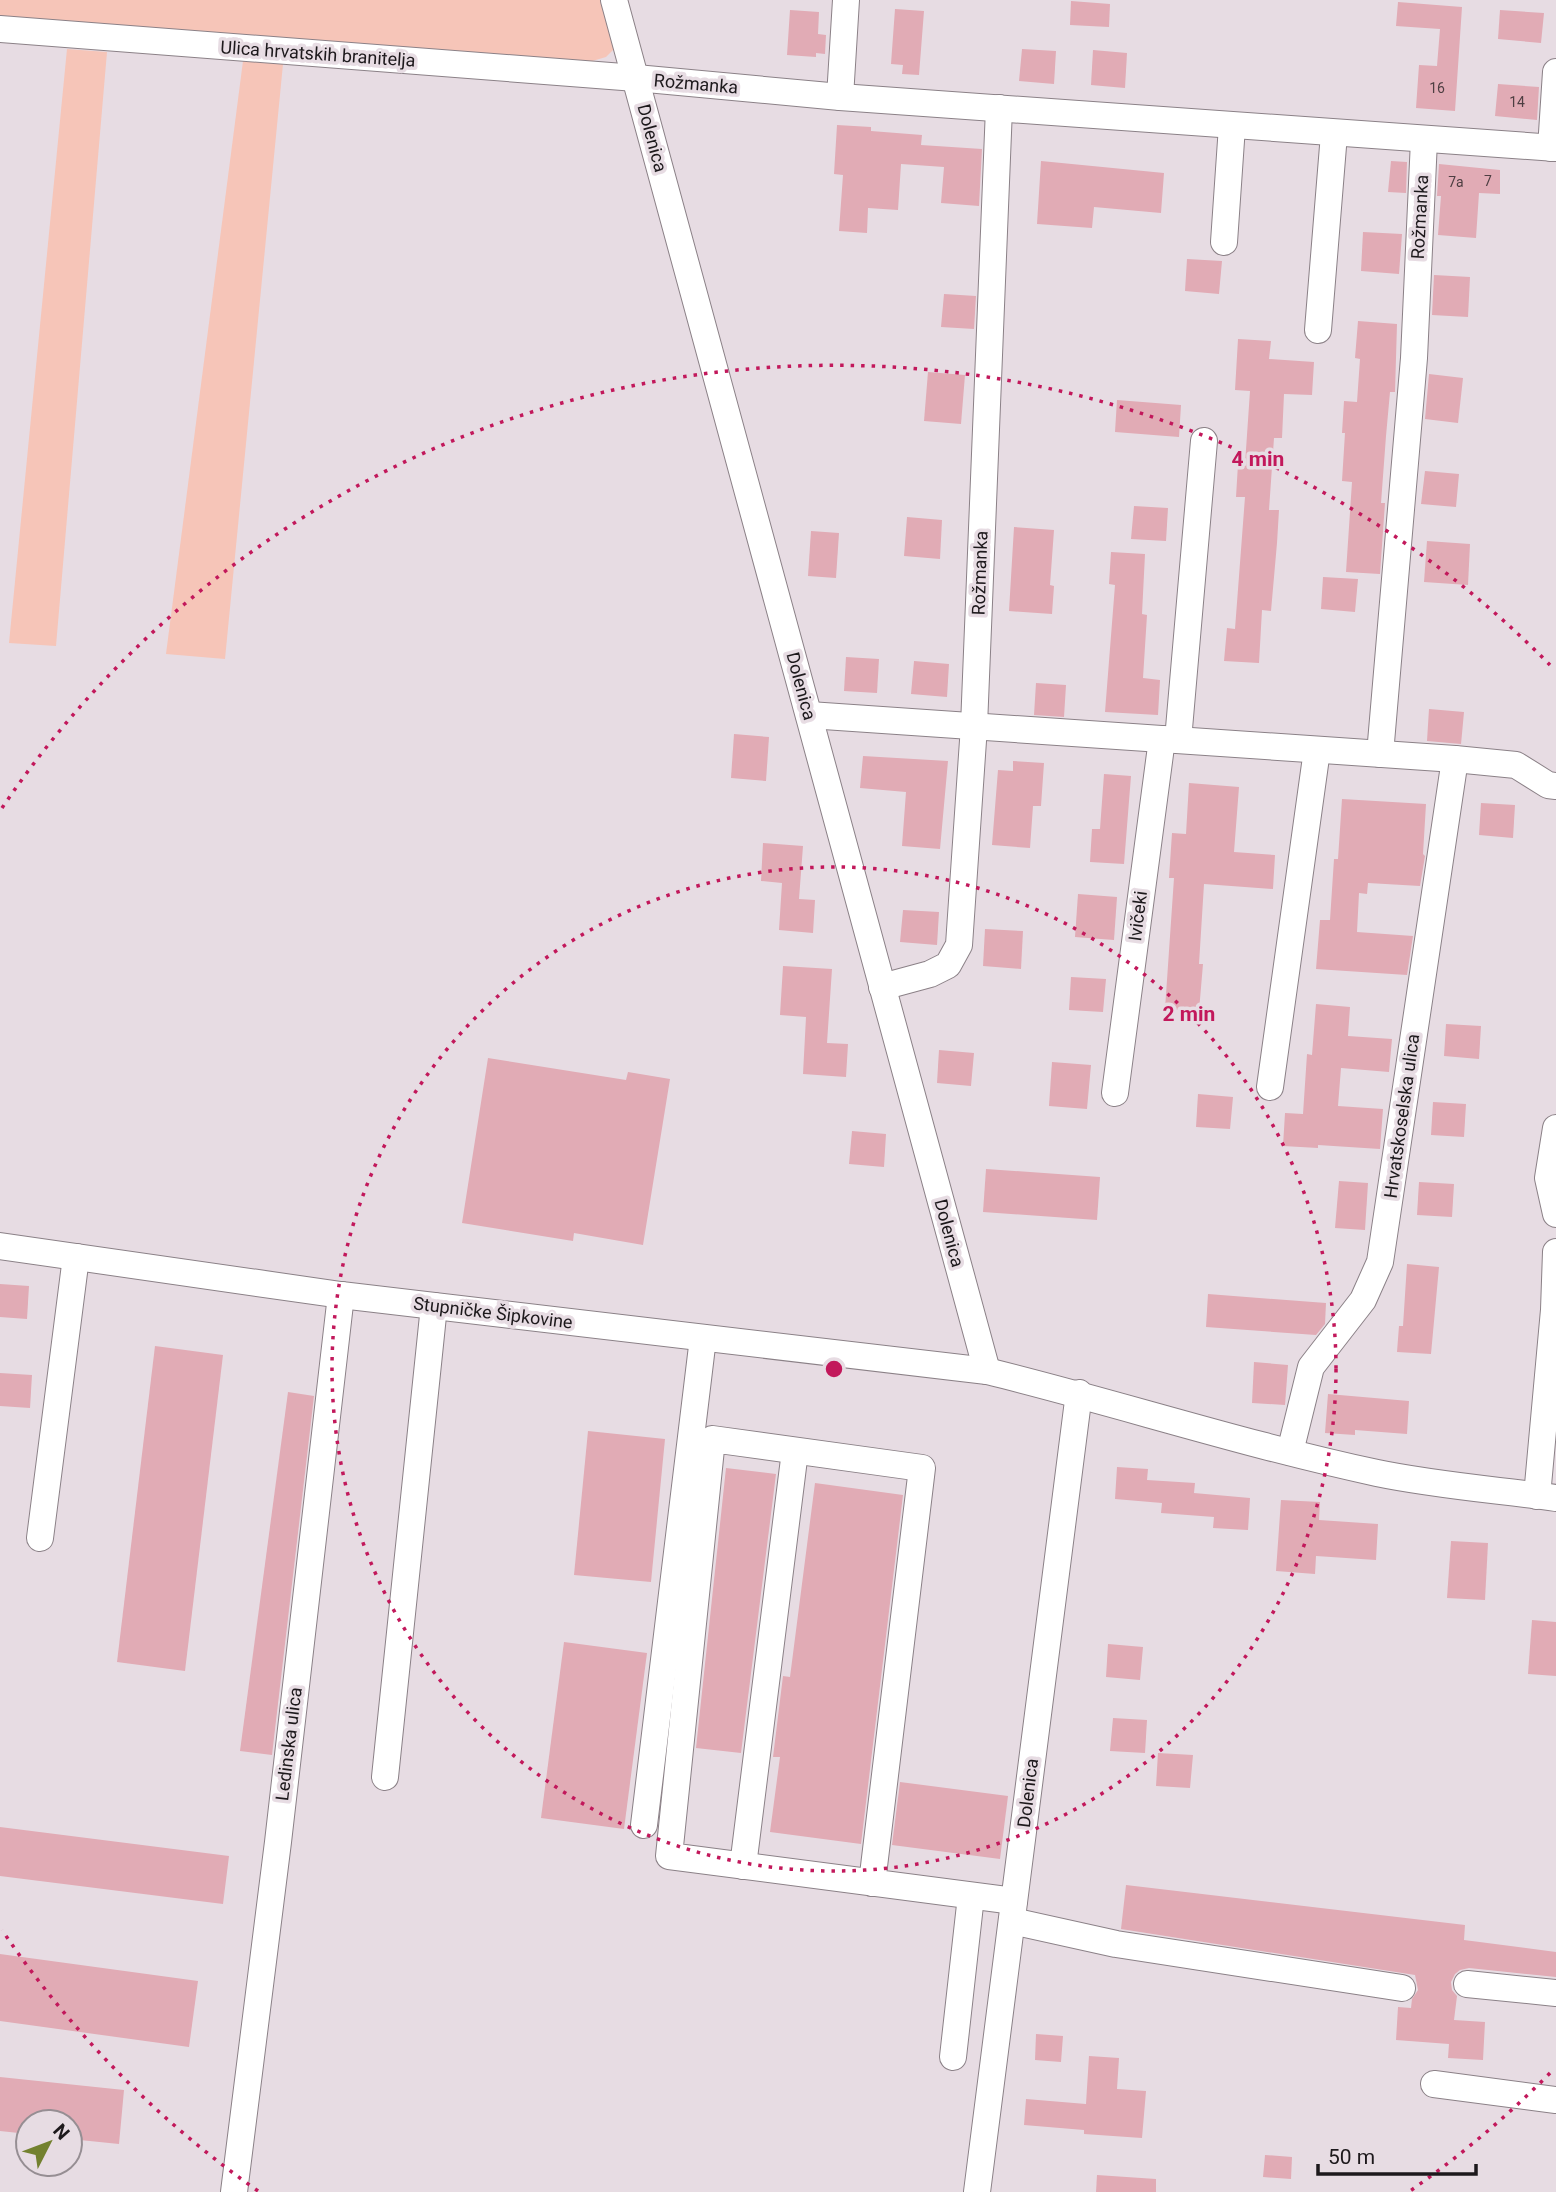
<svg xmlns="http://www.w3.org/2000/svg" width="1556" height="2192" viewBox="0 0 1556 2192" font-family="Roboto,sans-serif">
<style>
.green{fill:#f6c5b8}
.building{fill:#e1abb5}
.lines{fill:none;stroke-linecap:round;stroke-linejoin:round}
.minor-casing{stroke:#8b8187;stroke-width:28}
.minor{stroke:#fff;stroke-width:26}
.ring{fill:none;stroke:#c2185b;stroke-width:3.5;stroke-dasharray:3.5 7}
.labels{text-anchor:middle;stroke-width:7;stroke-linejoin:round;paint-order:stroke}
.number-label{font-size:14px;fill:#4e3e42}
.street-label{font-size:18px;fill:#1d191c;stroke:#e7dce3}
.centre{fill:#c2185b;stroke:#e7dce3;stroke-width:3.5}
.ring-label{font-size:21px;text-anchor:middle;font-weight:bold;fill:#c2185b;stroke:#e7dce3;stroke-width:7;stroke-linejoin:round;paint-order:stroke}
</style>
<rect width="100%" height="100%" fill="#e7dce3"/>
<g class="green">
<path d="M0 0H604L615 48 606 57 582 64 0 20Z"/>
<path d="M67 49 107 52 56 646 9 643Z"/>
<path d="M243 61 283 64 225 659 166 654Z"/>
</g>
<g class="building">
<path d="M1071 1 1110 4 1109 27 1070 25Z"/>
<path d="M1398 2 1462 7 1455 111 1416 108 1419 65 1437 66 1440 29 1396 26Z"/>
<path d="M895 9 924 11 919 75 902 74 903 65 891 64Z"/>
<path d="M790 10 819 12 818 34 826 35 825 54 816 53V57L787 55Z"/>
<path d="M1500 10 1544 13 1541 43 1498 39Z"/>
<path d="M1022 49 1056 51 1054 84 1019 81Z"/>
<path d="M1093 50 1127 53 1125 88 1091 85Z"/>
<path d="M1498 84 1539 87 1537 120 1495 116Z"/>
<path d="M837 125 871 127V131L922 135 921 145 982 149 979 206 941 203 944 167 901 164 898 210 868 208 867 233 839 231 843 175 834 174Z"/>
<path d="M1041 161 1164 173 1161 213 1094 207 1092 228 1037 224Z"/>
<path d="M1391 161 1407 162 1406 193 1388 192Z"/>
<path d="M1439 164 1500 170V194L1479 193 1476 238 1438 235 1441 196H1437Z"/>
<path d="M1363 232 1402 234 1399 274 1361 271Z"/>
<path d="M1187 259 1222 261 1219 294 1185 291Z"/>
<path d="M1434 275 1470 277 1468 317 1432 315Z"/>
<path d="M944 294 976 296 974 329 941 327Z"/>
<path d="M1358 321 1397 324 1395 392H1390L1386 436 1381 503H1385L1380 574 1346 572 1352 482 1342 481 1345 433H1342L1344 401 1357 402 1360 359 1355 358Z"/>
<path d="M1238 339 1271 341 1269 359 1314 362 1312 395 1284 394 1282 438H1274L1269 510H1279L1277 543 1271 611 1262 610 1259 663 1224 661 1227 628 1235 629 1245 497H1236L1238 464H1245L1250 391 1235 390Z"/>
<path d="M928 372 965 375 961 424 924 421Z"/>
<path d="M1429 374 1463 378 1458 423 1425 419Z"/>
<path d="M1117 400 1181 405 1179 437 1115 432Z"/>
<path d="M1425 471 1459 474 1456 507 1421 504Z"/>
<path d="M1134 506 1168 508 1166 541 1131 539Z"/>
<path d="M907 517 942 520 940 559 904 556Z"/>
<path d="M1014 527 1054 530 1050 585 1054 586 1052 614 1009 611Z"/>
<path d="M811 531 839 533 836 578 808 576Z"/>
<path d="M1427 541 1470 544 1468 585 1424 582Z"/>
<path d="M1111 552 1145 554 1142 614 1147 615 1143 678 1160 680 1158 715 1105 712 1115 585 1109 584Z"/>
<path d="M1323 577 1358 579 1355 612 1321 609Z"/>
<path d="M846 657 879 659 877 693 844 691Z"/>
<path d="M914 661 949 664 947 697 911 694Z"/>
<path d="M1036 683 1066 685 1064 717 1034 715Z"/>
<path d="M1429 709 1464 712 1461 744 1427 741Z"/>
<path d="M734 734 769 737 766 781 731 778Z"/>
<path d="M863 756 948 761 940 849 902 846 906 792 860 788Z"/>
<path d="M1013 761 1044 763 1041 806H1033L1030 848 992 845 998 770 1013 771Z"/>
<path d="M1104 774 1131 776 1124 864 1090 862 1092 829H1100Z"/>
<path d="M1189 783 1239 787 1234 852 1275 855 1273 889 1204 884 1199 964H1203L1199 1011 1165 1009 1174 878H1169L1172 833 1186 834Z"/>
<path d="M1342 799 1426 804 1423 854 1425 856 1420 886 1368 883 1367 894 1359 893 1357 932 1413 936 1407 975 1316 969 1320 920H1330L1334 859H1338Z"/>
<path d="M1481 803 1515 805 1513 838 1479 835Z"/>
<path d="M763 843 803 846 799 899 815 900 813 933 779 930 782 883 761 881Z"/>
<path d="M1078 894 1117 897 1114 940 1075 937Z"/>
<path d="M903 910 939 912 937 945 900 942Z"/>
<path d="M985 929 1023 931 1021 969 983 966Z"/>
<path d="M783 966 832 969 827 1043 848 1044 846 1077 803 1074 806 1017 780 1015Z"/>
<path d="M1071 977 1106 979 1103 1012 1069 1010Z"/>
<path d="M1316 1004 1350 1007 1348 1036 1392 1039 1389 1072 1341 1068 1338 1106 1383 1109 1380 1149 1318 1145V1148L1283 1146 1285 1113 1303 1114 1307 1054 1312 1055Z"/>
<path d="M1446 1024 1481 1026 1479 1059 1444 1056Z"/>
<path d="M939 1050 974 1053 971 1086 937 1083Z"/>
<path d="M488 1058 626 1080 628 1072 670 1079 643 1245 574 1233 573 1241 462 1223Z"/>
<path d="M1052 1062 1091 1065 1087 1109 1049 1106Z"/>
<path d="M1198 1094 1233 1097 1230 1129 1196 1127Z"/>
<path d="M1433 1102 1466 1104 1464 1137 1431 1135Z"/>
<path d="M852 1131 886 1134 884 1167 849 1164Z"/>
<path d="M986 1169 1100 1177 1097 1220 983 1212Z"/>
<path d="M1339 1181 1368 1183 1365 1230 1335 1228Z"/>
<path d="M1419 1182 1454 1184 1452 1217 1417 1215Z"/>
<path d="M1407 1264 1439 1267 1431 1354 1397 1352 1399 1326H1403Z"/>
<path d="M0 1284 29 1286 27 1319 0 1317Z"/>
<path d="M1208 1294 1326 1303 1325 1324 1316 1335 1206 1327Z"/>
<path d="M155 1346 223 1355 185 1671 117 1662Z"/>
<path d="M1254 1362 1288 1365 1285 1405 1252 1403Z"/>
<path d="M0 1373 32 1375 30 1408 0 1406Z"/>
<path d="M288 1392 314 1396 272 1755 240 1751Z"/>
<path d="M1328 1394 1409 1401 1407 1434 1355 1430V1435L1325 1433Z"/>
<path d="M588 1431 665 1439 651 1582 574 1575Z"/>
<path d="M1117 1467 1148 1469 1147 1480 1195 1483 1194 1493 1250 1498 1248 1530 1213 1528 1214 1517 1161 1513 1162 1503 1115 1499Z"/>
<path d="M726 1468 776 1474 741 1753 696 1748Z"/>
<path d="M815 1483 903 1495 861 1844 770 1832 780 1757H773L783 1676 790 1677Z"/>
<path d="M1281 1500 1320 1502 1319 1520 1378 1524 1376 1560 1316 1556 1315 1574 1276 1571Z"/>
<path d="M1451 1541 1488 1543 1485 1600 1447 1598Z"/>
<path d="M1532 1620 1556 1622V1676L1528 1674Z"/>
<path d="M564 1642 647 1653 624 1829 541 1818Z"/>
<path d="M1108 1644 1143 1647 1140 1680 1106 1677Z"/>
<path d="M1113 1718 1147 1720 1145 1753 1110 1751Z"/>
<path d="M1158 1753 1193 1755 1190 1788 1156 1786Z"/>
<path d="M900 1782 1008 1796 1000 1859 892 1845Z"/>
<path d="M0 1827 229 1856 223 1904 0 1876Z"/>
<path d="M1126 1885 1465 1925 1464 1940 1556 1952V1977L1469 1968 1460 1970 1455 1974 1451 1982 1452 1990 1457 1996 1454 2020 1485 2022 1483 2060 1448 2058 1449 2044 1396 2040 1398 2007 1411 2008 1412 1999 1418 1990 1415 1975 1121 1929Z"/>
<path d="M0 1954 198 1981 189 2047 0 2021Z"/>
<path d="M1036 2034 1063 2036 1061 2062 1035 2060Z"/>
<path d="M1089 2056 1119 2058 1117 2089 1146 2091 1142 2138 1084 2134V2130L1024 2125 1026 2099 1086 2104Z"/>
<path d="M0 2077 124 2090 119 2144 70 2139V2122H28V2134L0 2131Z"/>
<path d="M1265 2155 1292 2157 1291 2179 1263 2177Z"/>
<path d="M1097 2175 1156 2179V2192H1096Z"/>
</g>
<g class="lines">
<defs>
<g id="minor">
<path d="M614 0 987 1371"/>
<path d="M0 29 636 78 840 97 1556 148"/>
<path d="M840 97 846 0"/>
<path d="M1551 148 1556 72"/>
<path d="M1224 242 1232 126"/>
<path d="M1318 330 1334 134"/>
<path d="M809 715 1455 759 1516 765 1548 785 1556 786"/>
<path d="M1178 740 1204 441"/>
<path d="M1380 754 1414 358 1424 140"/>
<path d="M882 987 930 974 948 965 959 945 974 726 999 108"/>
<path d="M1270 1087 1317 750"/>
<path d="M1115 1093 1162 739"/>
<path d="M1556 1128 1548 1178 1556 1214"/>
<path d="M0 1246 341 1295 987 1371C1117 1403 1246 1445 1377 1473 1434 1485 1498 1490 1556 1498"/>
<path d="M1290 1452 1311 1367 1363 1300 1380 1262 1455 759"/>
<path d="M1537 1496 1554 1310 1556 1252"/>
<path d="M40 1538 76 1257"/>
<path d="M385 1777 434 1306"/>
<path d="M644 1825 703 1338"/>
<path d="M743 1866 795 1451"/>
<path d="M872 1883 922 1468 712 1439 669 1856 1014 1901"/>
<path d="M1012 1921 1116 1944 1402 1988"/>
<path d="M1467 1984 1556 1993"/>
<path d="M953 2057 971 1896"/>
<path d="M1434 2084 1556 2100"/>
<path d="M234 2192 278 1842 341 1295"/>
<path d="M977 2192 1079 1393"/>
</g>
</defs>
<use href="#minor" class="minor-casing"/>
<use href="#minor" class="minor"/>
</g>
<g class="ring">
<circle cx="834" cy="1369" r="502"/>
<path d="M1550 2073A1004 1004 0 0 1 1410 2191M258 2191A1004 1004 0 0 1 2 1930M2 808A1004 1004 0 0 1 1550 665"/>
</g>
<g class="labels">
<g class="number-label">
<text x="1437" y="93">16</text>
<text x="1517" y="107">14</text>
<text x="1488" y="186">7</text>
<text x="1456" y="187">7a</text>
</g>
<g class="street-label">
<text transform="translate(318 54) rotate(4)" y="6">Ulica hrvatskih branitelja</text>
<text transform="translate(696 84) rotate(5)" y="6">Rožmanka</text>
<text transform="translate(652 138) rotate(75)" y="6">Dolenica</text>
<text transform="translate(1420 217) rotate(-87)" y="6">Rožmanka</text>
<text transform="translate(980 573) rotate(-88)" y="6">Rožmanka</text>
<text transform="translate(801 686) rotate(75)" y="6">Dolenica</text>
<text transform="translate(1138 916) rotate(-83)" y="6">Ivičeki</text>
<text transform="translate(1402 1116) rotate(-82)" y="6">Hrvatskoselska ulica</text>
<text transform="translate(949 1233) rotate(75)" y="6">Dolenica</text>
<text transform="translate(493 1313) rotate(7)" y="6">Stupničke Šipkovine</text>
<text transform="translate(289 1744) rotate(-83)" y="6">Ledinska ulica</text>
<text transform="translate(1028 1793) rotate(-83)" y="6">Dolenica</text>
</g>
</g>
<circle cx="834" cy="1369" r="10" class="centre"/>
<g class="ring-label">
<text x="1258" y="466">4 min</text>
<text x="1189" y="1021">2 min</text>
</g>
<g transform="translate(49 2143) rotate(48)"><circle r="33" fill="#e7dce3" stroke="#968e93" stroke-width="2"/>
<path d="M0-5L12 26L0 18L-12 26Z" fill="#73812f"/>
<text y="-10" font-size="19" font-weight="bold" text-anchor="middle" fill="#1d191c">N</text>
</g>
<path d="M1318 2164v10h158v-10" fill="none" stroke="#1d191c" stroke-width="3.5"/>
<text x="1328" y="2164" font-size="21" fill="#1d191c" stroke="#e7dce3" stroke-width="5" paint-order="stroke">50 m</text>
</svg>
